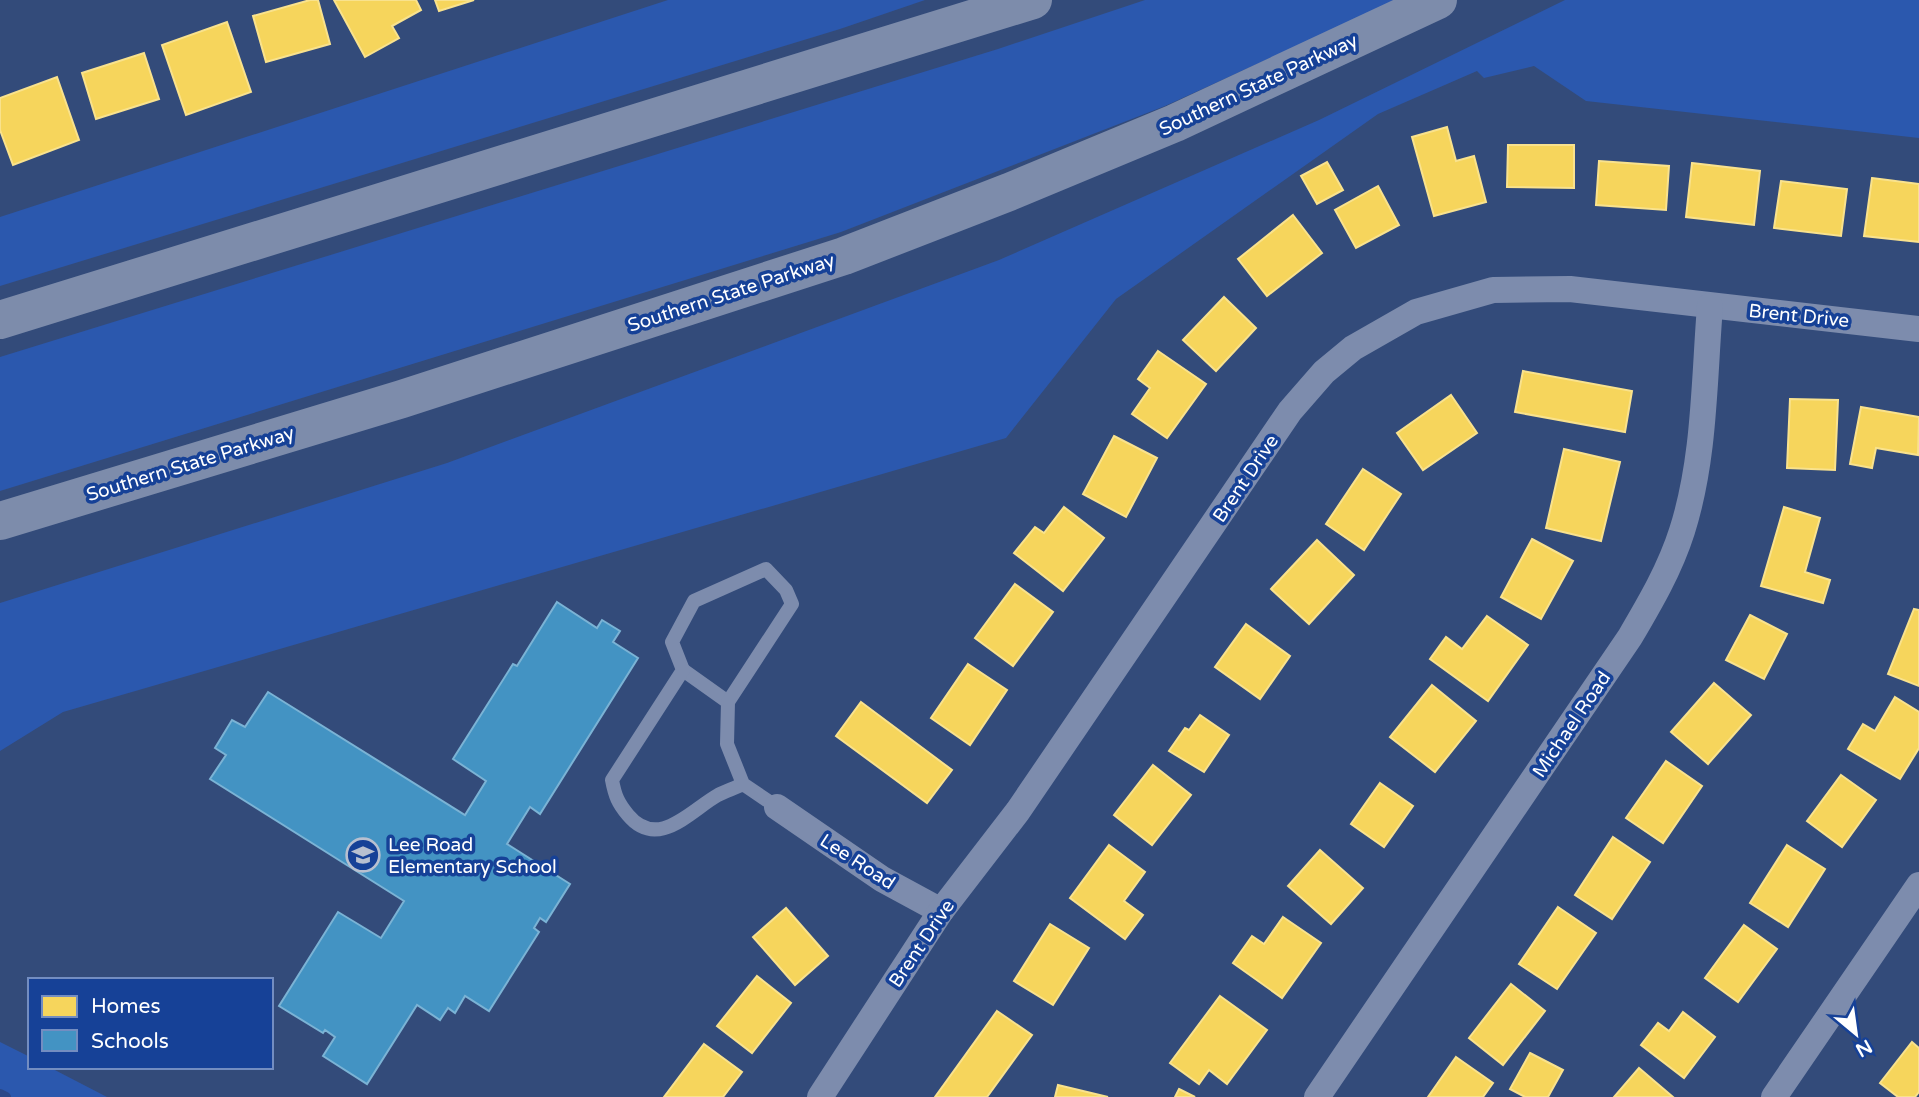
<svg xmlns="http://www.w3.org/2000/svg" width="1919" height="1097" viewBox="0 0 1919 1097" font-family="'Varela Round',sans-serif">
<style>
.green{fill:#2b58ae}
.homes{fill:#f6d55c;stroke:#f9e28d;stroke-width:2}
.schools{fill:#4393c3;stroke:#7bb3d5;stroke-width:2}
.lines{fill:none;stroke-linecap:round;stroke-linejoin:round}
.stream{stroke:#2a4888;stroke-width:10}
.lane{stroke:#7d8cad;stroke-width:14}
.street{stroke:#7d8cad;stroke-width:26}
.highway{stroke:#7d8cab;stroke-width:38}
.labels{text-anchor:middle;stroke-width:7;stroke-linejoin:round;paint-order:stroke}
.street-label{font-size:19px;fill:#fff;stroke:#164197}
.poi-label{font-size:19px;fill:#fff;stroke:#164197;text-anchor:start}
</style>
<rect width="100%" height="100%" fill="#334b7a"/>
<g class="green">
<path d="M668 0H925L840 29 0 286V217Z"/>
<path d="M1145 0H1398L1165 106 841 232 0 491V357L998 49Z"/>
<path d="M1565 0H1919V138L1586 101 1534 66 1484 78 1477 71 1378 114 1116 299 1006 438 63 712 0 751V603L447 463 999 260 1319 120Z"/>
<path d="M0 1042 30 1057V1067H49L107 1097H0Z"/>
</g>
<g class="homes">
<path d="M310 0H318L330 44 266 62 253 16Z"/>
<path d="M334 0H416L421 10 392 26 399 38 365 57Z"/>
<path d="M435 0H474L439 11Z"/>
<path d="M227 22 251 92 186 115 162 45Z"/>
<path d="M144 53 159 99 96 119 82 73Z"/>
<path d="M57 77 79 140 13 165 0 130V98Z"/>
<path d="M1447 127 1456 161 1474 156 1486 202 1434 216 1412 137Z"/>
<path d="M1508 145H1574V188L1507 187Z"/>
<path d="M1599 161 1669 166 1666 210 1596 205Z"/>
<path d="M1327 162 1343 190 1317 204 1301 176Z"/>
<path d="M1692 163 1760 171 1754 225 1686 217Z"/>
<path d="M1872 178 1919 184V242L1864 236Z"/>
<path d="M1781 181 1847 189 1841 236 1774 228Z"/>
<path d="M1378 186 1399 225 1356 248 1335 210Z"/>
<path d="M1293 215 1322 253 1267 296 1238 259Z"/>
<path d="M1224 297 1256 328 1216 371 1183 340Z"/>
<path d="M1158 351 1206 384 1167 438 1132 414 1150 388 1138 379Z"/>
<path d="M1523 371 1632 391 1625 432 1515 412Z"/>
<path d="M1451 395 1477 433 1423 470 1397 433Z"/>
<path d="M1790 399 1838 400 1835 470 1787 468Z"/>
<path d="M1861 407 1919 417 1918 455 1876 448 1872 468 1850 464Z"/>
<path d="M1114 436 1157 458 1126 517 1083 494Z"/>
<path d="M1564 449 1620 462 1601 541 1546 528Z"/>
<path d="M1363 469 1401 494 1364 550 1326 524Z"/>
<path d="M1064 507 1104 538 1063 591 1014 553 1035 527 1044 533Z"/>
<path d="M1784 507 1820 518 1805 572 1830 580 1823 603 1761 586Z"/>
<path d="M1532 539 1573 561 1541 619 1501 597Z"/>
<path d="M1317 540 1354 575 1309 624 1271 589Z"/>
<path d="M1015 584 1053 612 1013 666 975 638Z"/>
<path d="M1914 609 1919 610V686L1888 674Z"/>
<path d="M1750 615 1787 634 1764 679 1726 660Z"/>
<path d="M1487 616 1528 645 1488 701 1430 659 1446 637 1462 649Z"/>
<path d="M1246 624 1290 656 1260 699 1215 667Z"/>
<path d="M968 664 1007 690 970 745 931 718Z"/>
<path d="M1714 683 1751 715 1708 764 1671 732Z"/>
<path d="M1432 685 1476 721 1435 772 1390 737Z"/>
<path d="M1895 697 1919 712V748L1900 779 1848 749 1863 724 1875 731Z"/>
<path d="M861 702 952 770 927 803 836 736Z"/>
<path d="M1200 715 1229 735 1204 772 1169 751 1185 728 1189 730Z"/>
<path d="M1666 761 1702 786 1663 843 1626 818Z"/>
<path d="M1153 765 1191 795 1152 845 1114 815Z"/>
<path d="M1841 775 1876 800 1842 847 1807 821Z"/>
<path d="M1380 783 1413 806 1384 847 1351 824Z"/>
<path d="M1613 837 1650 862 1612 919 1575 895Z"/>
<path d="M1109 845 1145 872 1124 901 1143 915 1125 939 1070 898Z"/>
<path d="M1787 845 1825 869 1788 927 1750 903Z"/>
<path d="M1320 850 1363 888 1331 924 1288 886Z"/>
<path d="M1558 907 1596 933 1557 989 1519 964Z"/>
<path d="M786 908 828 956 795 985 753 937Z"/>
<path d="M1283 917 1321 943 1282 998 1233 963 1252 936 1264 944Z"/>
<path d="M1050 924 1089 948 1053 1005 1014 981Z"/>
<path d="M1744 925 1777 949 1738 1002 1705 978Z"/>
<path d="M757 976 791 1003 752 1053 717 1026Z"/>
<path d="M1511 984 1545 1011 1503 1065 1469 1038Z"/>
<path d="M1220 996 1267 1030 1227 1084 1209 1070 1199 1084 1170 1063Z"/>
<path d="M997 1011 1032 1035 987 1097H935Z"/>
<path d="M1683 1012 1715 1037 1684 1078 1641 1045 1658 1023 1669 1031Z"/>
<path d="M1912 1042 1919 1048V1092L1915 1097H1898L1880 1083Z"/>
<path d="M704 1044 742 1072 723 1097H664Z"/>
<path d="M1530 1053 1563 1070 1548 1097H1525L1510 1089Z"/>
<path d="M1456 1057 1493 1083 1483 1097H1428Z"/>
<path d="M1639 1068 1673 1097H1614Z"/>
<path d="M1058 1085 1108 1097H1055Z"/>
<path d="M1179 1089 1195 1097H1175Z"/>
</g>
<path class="schools" d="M557 602 597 628 602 620 620 631 613 642 638 658 540 814 530 807 507 844 570 884 546 922 540 918 534 928 539 932 489 1011 465 996 455 1013 448 1008 440 1020 417 1005 367 1084 323 1056 335 1037 325 1030 323 1033 279 1006 338 912 381 938 404 901 210 779 226 755 215 748 232 720 245 727 268 692 465 815 486 781 453 759 513 664 517 666Z"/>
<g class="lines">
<path class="stream" d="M0 1094 6 1097"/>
<g class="lane">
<path d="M683 670 728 702"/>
<path d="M743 784C735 788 726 791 718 795 691 810 658 851 628 815 618 803 615 796 612 780L683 670 672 642 694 601 766 569 786 590 792 604 728 702 727 744 743 784 777 807"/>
</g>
<g class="street">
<path d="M777 807 882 879 941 911"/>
<path d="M820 1097 941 911 1018 811 1290 411 1324 372 1353 348 1416 312 1493 290 1570 289 1919 329"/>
<path d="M1317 1097 1630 637C1650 603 1670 569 1682 531 1705 459 1704 380 1710 306"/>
<path d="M1774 1097 1919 885"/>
</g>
<g class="highway">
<path d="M0 320 1033 0"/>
<path d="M0 521 402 399 844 256 1009 192 1175 123 1438 0"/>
</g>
</g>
<defs>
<symbol id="school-ring" viewBox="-11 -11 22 22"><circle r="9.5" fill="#164197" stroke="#b8c0d0" stroke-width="1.5"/><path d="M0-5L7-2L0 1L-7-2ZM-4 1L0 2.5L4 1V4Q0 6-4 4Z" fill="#b8c0d0"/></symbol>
</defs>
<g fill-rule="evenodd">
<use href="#school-ring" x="344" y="836" width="38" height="38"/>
</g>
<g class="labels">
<g class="street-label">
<text transform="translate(1258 84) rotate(-25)" y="7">Southern State Parkway</text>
<text transform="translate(731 292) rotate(-18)" y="7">Southern State Parkway</text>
<text transform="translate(1799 315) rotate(6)" y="7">Brent Drive</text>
<text transform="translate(190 463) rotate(-17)" y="7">Southern State Parkway</text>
<text transform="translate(1245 478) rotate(-56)" y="7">Brent Drive</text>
<text transform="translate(1571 724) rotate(-56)" y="7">Michael Road</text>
<text transform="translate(858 861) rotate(33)" y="7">Lee Road</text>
<text transform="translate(921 943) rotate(-56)" y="7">Brent Drive</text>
</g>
<g class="poi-label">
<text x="388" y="851">Lee Road<tspan x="388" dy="22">Elementary School</tspan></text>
</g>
</g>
<rect x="28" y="978" width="245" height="91" fill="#164197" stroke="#738dc1" stroke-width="2"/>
<rect x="42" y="996" width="35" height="21" fill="#f6d55c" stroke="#738dc1" stroke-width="2"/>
<text x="91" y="1013" font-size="21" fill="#ffffff">Homes</text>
<rect x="42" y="1030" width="35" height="21" fill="#4393c3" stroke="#738dc1" stroke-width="2"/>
<text x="91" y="1048" font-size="21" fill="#ffffff">Schools</text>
<g transform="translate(1856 1034) rotate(151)" stroke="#164197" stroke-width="5" paint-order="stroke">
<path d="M0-5L12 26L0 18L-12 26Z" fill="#ffffff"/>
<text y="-10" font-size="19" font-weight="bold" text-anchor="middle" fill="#ffffff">N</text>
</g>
</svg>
